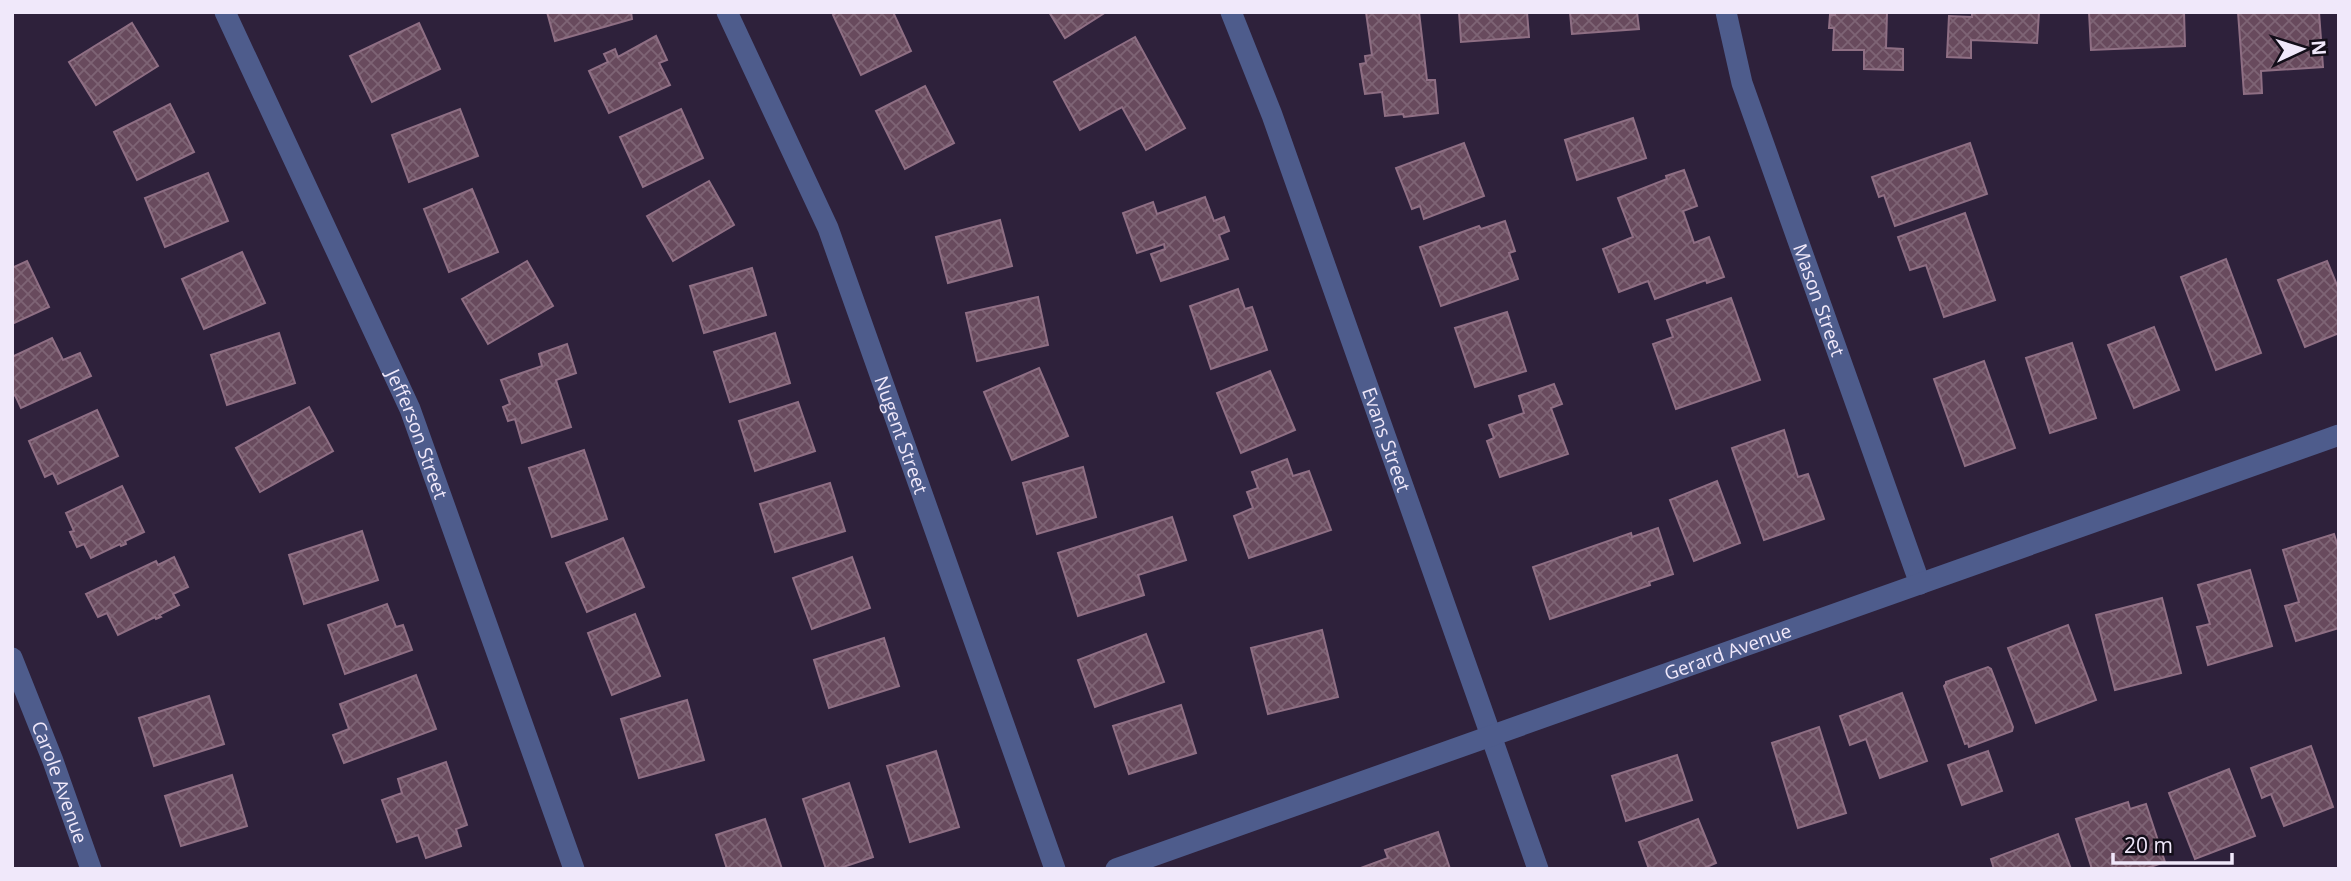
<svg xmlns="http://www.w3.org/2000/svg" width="2351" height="881" viewBox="0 0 2351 881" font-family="'Open Sans',sans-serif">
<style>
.building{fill:url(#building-cross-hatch);stroke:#8f6f84;stroke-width:2}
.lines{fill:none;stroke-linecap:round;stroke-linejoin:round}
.street{stroke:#4e5c8c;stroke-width:21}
.labels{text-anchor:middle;stroke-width:5;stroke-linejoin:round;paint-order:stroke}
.street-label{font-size:19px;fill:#f0e8fa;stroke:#130e19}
</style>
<defs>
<pattern id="building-cross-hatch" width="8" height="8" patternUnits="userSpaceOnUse" patternTransform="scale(1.75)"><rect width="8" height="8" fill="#684a5d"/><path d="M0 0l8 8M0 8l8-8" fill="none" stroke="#7e6475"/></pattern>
</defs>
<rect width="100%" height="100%" fill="#2e213b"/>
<g class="building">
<path d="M547 12H631L632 19 555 41Z"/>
<path d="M838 12H893L911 51 861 75 833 15Z"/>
<path d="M1049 12H1106L1065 38Z"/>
<path d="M1366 12H1419L1427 80H1435L1438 113 1404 117 1403 114 1385 116 1382 92 1365 94 1360 64 1366 63 1365 56 1372 55Z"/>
<path d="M1459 12H1527L1529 37 1461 42Z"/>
<path d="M1570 12H1637L1639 29 1572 34Z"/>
<path d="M1835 12H1887L1886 48 1903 49V70L1864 69V50H1833L1834 28H1829L1830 15H1835Z"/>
<path d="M1972 12H2039L2037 43 1971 40V58L1947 57 1949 16 1972 17Z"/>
<path d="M2089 12H2184L2185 46 2091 50Z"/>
<path d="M2238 12H2319L2323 67 2261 71 2262 93 2244 94Z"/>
<path d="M132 23 158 66 96 105 69 62Z"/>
<path d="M419 23 440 69 372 102 350 56Z"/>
<path d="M656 36 667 60 659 63 670 85 609 113 589 71 608 62 604 54 615 49 618 57Z"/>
<path d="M1135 37 1185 128 1146 150 1122 107 1080 130 1054 82Z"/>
<path d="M925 86 954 143 905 169 876 111Z"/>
<path d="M170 104 194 152 137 180 114 132Z"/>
<path d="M460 109 478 156 409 182 392 135Z"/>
<path d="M681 109 703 158 643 187 620 137Z"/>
<path d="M1633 118 1646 158 1577 180 1565 140Z"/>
<path d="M1464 143 1484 196 1424 219 1420 206 1412 209 1396 168Z"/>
<path d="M1970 143 1987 194 1895 226 1884 195 1879 197 1872 177Z"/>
<path d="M1684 170 1697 206 1683 211 1694 243 1709 237 1724 277 1707 283 1706 280 1655 299 1648 281 1619 292 1603 249 1633 237 1618 198 1667 179 1666 176Z"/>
<path d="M208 173 228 221 165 247 145 198Z"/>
<path d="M709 181 734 225 673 261 647 216Z"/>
<path d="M472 189 498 252 449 272 424 209Z"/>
<path d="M1205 197 1214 221 1224 217 1229 231 1219 235 1228 259 1161 281 1151 254 1165 249 1164 244 1137 253 1123 213 1153 202 1157 214Z"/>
<path d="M1965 213 1995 300 1944 317 1926 265 1910 270 1898 237Z"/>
<path d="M1000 220 1012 266 948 283 936 237Z"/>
<path d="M1505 221 1515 251 1509 253 1518 279 1441 306 1420 247 1479 226 1481 229Z"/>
<path d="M242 252 265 303 204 329 182 279Z"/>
<path d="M2226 259 2261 353 2216 370 2181 277Z"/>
<path d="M27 261 49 307 12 324V268Z"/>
<path d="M527 261 553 306 488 344 462 299Z"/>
<path d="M2327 261 2339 290V333L2305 347 2278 280Z"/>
<path d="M752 268 766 315 704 333 690 286Z"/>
<path d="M1238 289 1245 309 1252 307 1267 350 1211 369 1190 306Z"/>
<path d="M1038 297 1048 345 977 361 966 313Z"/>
<path d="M1731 298 1760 380 1676 409 1653 344 1673 337 1667 320Z"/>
<path d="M1507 312 1526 371 1475 387 1455 328Z"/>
<path d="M2154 327 2179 390 2134 408 2108 345Z"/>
<path d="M279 333 295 383 227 405 211 355Z"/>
<path d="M775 333 790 383 730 402 714 352Z"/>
<path d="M52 338 63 360 80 353 91 376 21 408 15 395 12 396V357Z"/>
<path d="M2072 343 2096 418 2050 433 2026 358Z"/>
<path d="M567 344 576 373 556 380 571 427 522 443 515 419 508 421 503 407 510 404 501 380 542 366 539 354Z"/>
<path d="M1984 361 2015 448 1965 466 1934 379Z"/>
<path d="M1039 368 1068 436 1012 460 984 392Z"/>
<path d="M1270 371 1295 430 1241 453 1217 393Z"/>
<path d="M1554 384 1562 404 1551 408 1568 454 1500 477 1487 441 1494 438 1489 425 1524 413 1519 396Z"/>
<path d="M798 402 815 451 755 471 739 421Z"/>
<path d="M309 407 333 451 260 492 236 448Z"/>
<path d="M97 410 118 456 58 484 53 473 45 477 29 441Z"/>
<path d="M1784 430 1798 477 1808 474 1824 519 1764 540 1732 448Z"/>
<path d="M584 450 607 519 552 537 529 468Z"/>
<path d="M1287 459 1293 476 1309 471 1331 530 1249 558 1234 516 1253 508 1247 492 1258 488 1252 472Z"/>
<path d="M1083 467 1096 517 1037 534 1023 483Z"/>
<path d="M1717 481 1740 543 1694 561 1670 500Z"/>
<path d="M830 483 845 531 775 552 760 504Z"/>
<path d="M122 486 144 532 125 541 126 544 121 546 120 544 91 558 84 544 77 547 70 532 74 531 66 513Z"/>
<path d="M1172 517 1186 560 1138 575 1144 595 1078 616 1058 553Z"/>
<path d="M1658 528 1673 574 1649 582 1650 585 1550 619 1533 567 1631 533 1632 537Z"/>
<path d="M362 531 378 580 304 604 289 555Z"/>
<path d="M2334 534 2339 550V628L2296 641 2285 606 2299 602 2283 550Z"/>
<path d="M623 538 644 587 587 612 566 563Z"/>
<path d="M174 557 188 587 173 594 179 605 159 615 161 617 156 619 155 617 118 635 107 613 98 617 86 594 156 561 158 565Z"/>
<path d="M852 557 870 608 812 629 793 578Z"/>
<path d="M2250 570 2272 646 2208 665 2197 627 2210 624 2198 585Z"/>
<path d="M2162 598 2181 673 2115 690 2096 615Z"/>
<path d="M387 604 396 627 403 625 412 650 345 674 328 625Z"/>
<path d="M635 614 660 676 612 695 588 633Z"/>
<path d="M2068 625 2096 700 2036 723 2008 648Z"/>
<path d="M1322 630 1338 697 1268 714 1251 648Z"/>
<path d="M1146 634 1164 682 1095 707 1078 660Z"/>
<path d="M884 638 899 686 829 708 814 660Z"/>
<path d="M1988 667 1991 669 2013 727 2012 731 1969 747 1968 743 1965 744 1944 686 1946 684V682Z"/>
<path d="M416 675 436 729 344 763 333 735 349 729 340 704Z"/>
<path d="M1902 693 1927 761 1880 778 1866 739 1850 745 1840 716Z"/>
<path d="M209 696 224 744 154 766 139 718Z"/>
<path d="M687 700 704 760 639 778 621 719Z"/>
<path d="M1181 705 1196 753 1129 774 1113 726Z"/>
<path d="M1819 727 1846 813 1798 828 1772 743Z"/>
<path d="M2311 746 2333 807 2284 826 2271 794 2262 798 2251 768Z"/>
<path d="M936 751 959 827 910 842 887 766Z"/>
<path d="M1988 751 2002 791 1962 805 1948 765Z"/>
<path d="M1677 755 1692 800 1626 821 1612 776Z"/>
<path d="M446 762 467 825 456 829 461 846 426 858 418 835 397 842 382 800 402 793 398 779Z"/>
<path d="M2229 769 2255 836 2195 859 2169 793Z"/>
<path d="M232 775 247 826 181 846 165 796Z"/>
<path d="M849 783 873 857 837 869H826L803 799Z"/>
<path d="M2128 802 2130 809 2146 804 2165 862 2144 869H2092L2076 819Z"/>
<path d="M765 819 782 869H727L716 835Z"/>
<path d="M1698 819 1716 863 1702 869H1649L1639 842Z"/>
<path d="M1438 832 1450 869H1358L1388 858 1385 850Z"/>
<path d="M2058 834 2071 869H1994L1991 859Z"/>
</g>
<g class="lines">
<g class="street">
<path id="s1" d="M225 12 410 409 574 869"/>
<path id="s2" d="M727 12 828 228 1055 869"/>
<path id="s3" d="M1231 12 1272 115 1538 869"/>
<path id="s4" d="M1726 12 1742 83 1920 584"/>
<path id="s5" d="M12 658 53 761 91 869"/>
<path id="s6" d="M1116 869 2339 435"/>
</g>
</g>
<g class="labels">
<g class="street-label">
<text dy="7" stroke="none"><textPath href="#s4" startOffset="303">Mason Street</textPath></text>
<text dy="7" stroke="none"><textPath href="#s1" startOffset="464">Jefferson Street</textPath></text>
<text dy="7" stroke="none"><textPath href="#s2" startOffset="458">Nugent Street</textPath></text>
<text dy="7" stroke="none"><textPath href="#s3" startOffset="455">Evans Street</textPath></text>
<text dy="7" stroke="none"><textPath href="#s6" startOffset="649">Gerard Avenue</textPath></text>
<text dy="7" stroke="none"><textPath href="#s5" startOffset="133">Carole Avenue</textPath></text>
</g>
</g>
<rect width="2351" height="881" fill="none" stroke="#f0e8fa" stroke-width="28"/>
<g transform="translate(2302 49) rotate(86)" stroke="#130e19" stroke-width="5" paint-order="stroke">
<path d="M0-5L12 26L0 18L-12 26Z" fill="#f0e8fa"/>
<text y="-10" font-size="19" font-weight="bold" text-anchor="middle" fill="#f0e8fa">N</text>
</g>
<path d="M2113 853v10h119v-10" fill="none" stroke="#f0e8fa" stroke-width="3.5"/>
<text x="2124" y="853" font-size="21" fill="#f0e8fa" stroke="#130e19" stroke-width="5" paint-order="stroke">20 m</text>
</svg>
